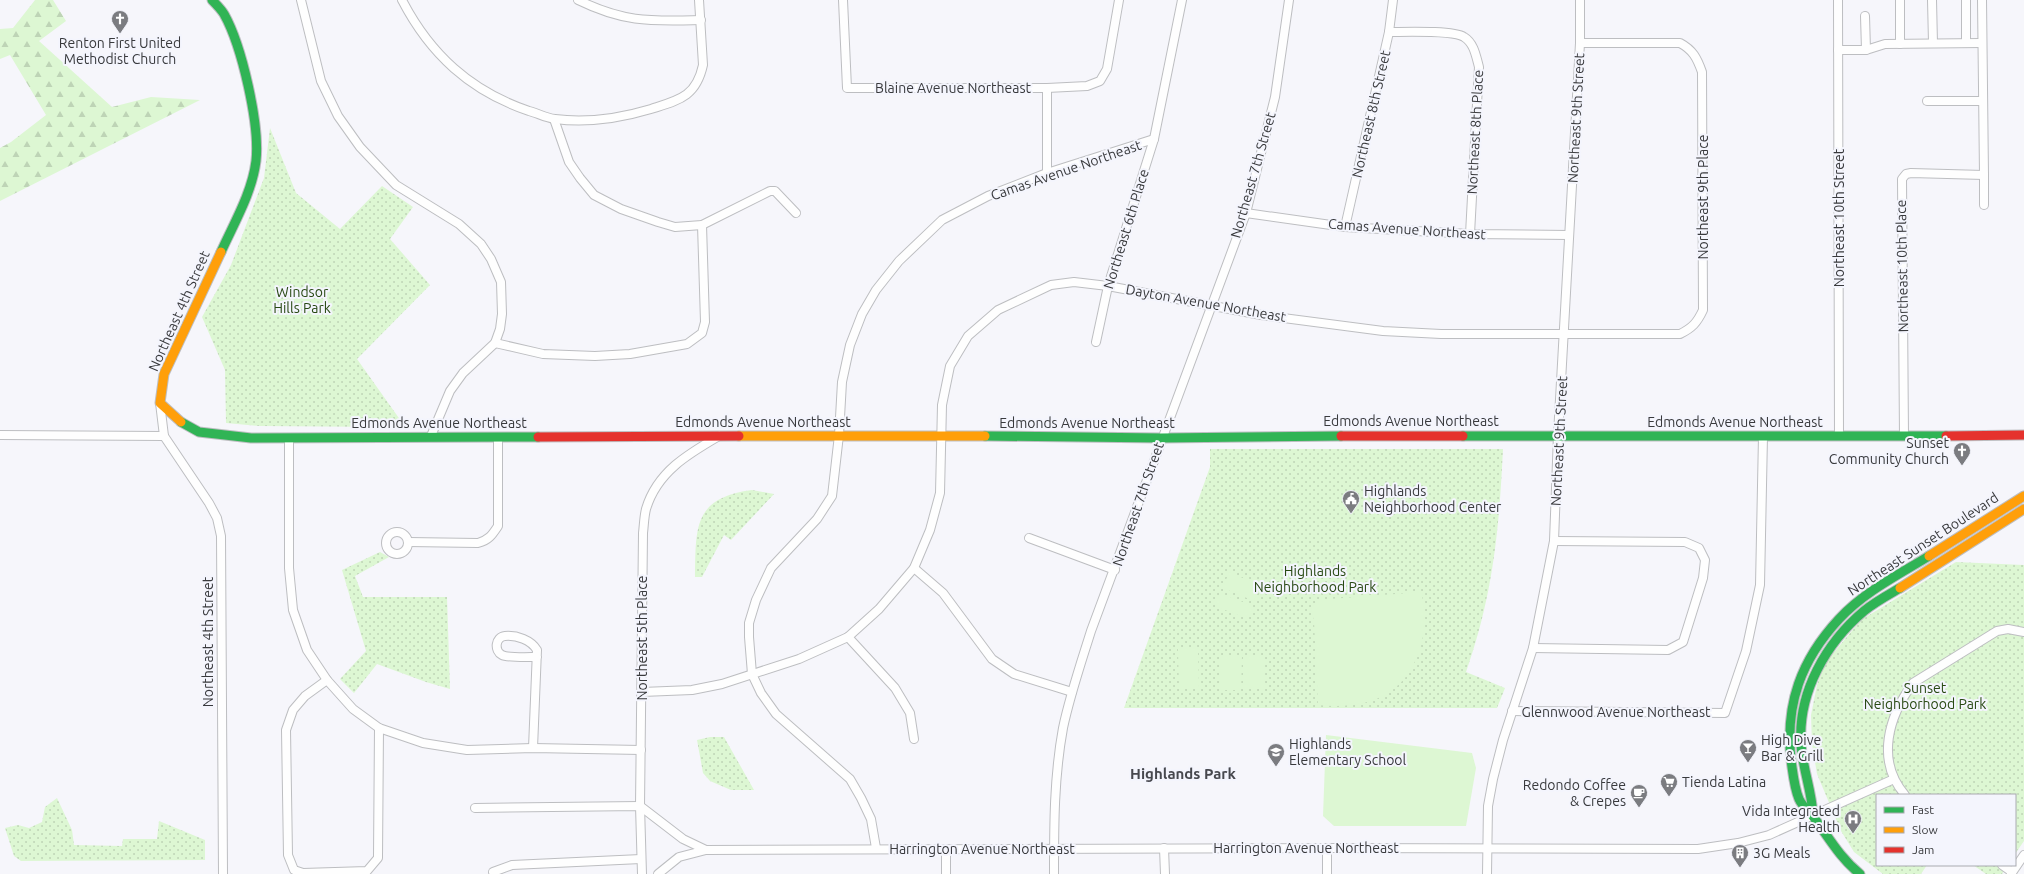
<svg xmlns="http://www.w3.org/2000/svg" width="2024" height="874" viewBox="0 0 2024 874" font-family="Ubuntu,sans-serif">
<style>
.grass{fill:url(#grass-dots)}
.forest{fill:url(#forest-firs)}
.garden{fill:#ddf7d3}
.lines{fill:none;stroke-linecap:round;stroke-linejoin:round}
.street-casing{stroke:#bdbec1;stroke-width:10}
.fast-casing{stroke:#bdbec1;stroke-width:11}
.slow-casing{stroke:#bdbec1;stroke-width:11}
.jam-casing{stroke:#bdbec1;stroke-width:11}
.street{stroke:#fefefe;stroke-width:8}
.fast{stroke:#30b455;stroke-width:9}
.slow{stroke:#ff9f0a;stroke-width:9}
.jam{stroke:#e5322d;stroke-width:9}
.labels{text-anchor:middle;stroke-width:4;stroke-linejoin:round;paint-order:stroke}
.poi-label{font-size:14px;fill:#393a3d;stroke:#f4f5fd;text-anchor:start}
.street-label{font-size:14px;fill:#393a3d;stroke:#f4f5fd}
.park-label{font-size:14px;fill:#284913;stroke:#f4f5fd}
.neighbourhood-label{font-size:15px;font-weight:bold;fill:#47484e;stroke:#f4f5fd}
</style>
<defs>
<pattern id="grass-dots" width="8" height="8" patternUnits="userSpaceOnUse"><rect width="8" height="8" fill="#ddf7d3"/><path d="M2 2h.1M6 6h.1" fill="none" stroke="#bed4b6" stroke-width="1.8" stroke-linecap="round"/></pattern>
<pattern id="forest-firs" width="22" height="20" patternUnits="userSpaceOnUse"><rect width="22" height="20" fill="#ddf7d3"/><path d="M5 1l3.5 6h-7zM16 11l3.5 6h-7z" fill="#bed4b6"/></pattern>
</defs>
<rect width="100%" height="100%" fill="#f6f6fb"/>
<g class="grass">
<path d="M270 128 296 193 340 229 382 186 413 207 390 239 430 285 357 359 401 421 386 427 259 426 226 423 225 370 202 317 231 265 264 178Z"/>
<path d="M1210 449H1503C1499 531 1493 595 1466 672L1505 688 1497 708H1124L1210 467Z"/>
<path d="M752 490 774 494 731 540 724 535 702 577H695C696 527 693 498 752 490Z"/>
<path d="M380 552 389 557 355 576 363 597H447L450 689 426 682 377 664 354 693 340 679 366 651 342 570Z"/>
<path d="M1956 562 2024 565V841L2015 854V795H1877V865H1927L1921 874H1883L1854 852 1841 831 1817 774 1812 744 1811 715 1817 685 1825 663 1861 620Z"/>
<path d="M710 737H724L754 790H731L710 781 703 773 697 740Z"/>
<path d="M57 798 72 830 74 845 122 846 123 839H157L159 821 205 840V860L21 861 14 856 5 828 18 825 29 828 42 822 45 807Z"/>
<path d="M1973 865H2008L2002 874H1986Z"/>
</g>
<path class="forest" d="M35 0H53L66 21 39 41 112 107 151 97 200 100 0 201V148L11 142 46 115 10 55 0 59V29L13 28Z"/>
<g class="garden">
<path d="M1229 572 1261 586 1254 601 1223 588Z"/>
<path d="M1422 592C1423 608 1426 625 1422 641 1409 695 1369 710 1318 705L1314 621 1311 609 1317 600Z"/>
<path d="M1220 593 1253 606 1248 619 1215 606Z"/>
<path d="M1178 649H1198L1199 688H1179Z"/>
<path d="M1220 655H1242L1241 690H1220Z"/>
<path d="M1244 656H1265V688L1244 687Z"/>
<path d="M1326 735 1472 753 1476 768 1466 826H1334L1323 816Z"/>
</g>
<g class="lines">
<defs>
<g id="street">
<path d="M301 0 321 81 338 116 360 147 396 185 459 224 481 244 491 259 501 282 502 314 500 329 495 343 463 373 450 391 431 436"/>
<path d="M402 0C430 54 470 91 529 111 537 113 546 118 555 119 586 123 621 118 651 109 679 100 696 97 703 65L699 0"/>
<path d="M578 0C625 23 651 21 701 20"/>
<path d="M843 0 847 88H1047L1087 86 1100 81 1107 69 1119 0"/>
<path d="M1838 0 1839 436"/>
<path d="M1900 0V44"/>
<path d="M1932 0 1933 43"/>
<path d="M1966 0V43"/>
<path d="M1389 32C1404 32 1453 30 1464 37 1474 43 1476 56 1479 67L1470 234"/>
<path d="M1838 50H1866L1865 16"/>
<path d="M1866 50 1885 44 1982 43"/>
<path d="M1927 101H1982"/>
<path d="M554 119 569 162 580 178 594 195 621 209 658 222 675 227 702 225 770 191H775L796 213"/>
<path d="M1047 173V88"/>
<path d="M1984 175V205"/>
<path d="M1246 213 1345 227 1470 234 1569 235"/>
<path d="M1345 227 1389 32 1393 0"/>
<path d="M1096 342 1108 286 1154 139 1182 0"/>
<path d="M495 343 543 354 595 356 630 354 687 344 702 333 705 322 702 225"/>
<path d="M160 403 164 436 209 503 217 518 221 536 223 874"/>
<path d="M0 435 164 436"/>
<path d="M1904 436 1902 179 1906 174 1911 173 1984 175 1982 0"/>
<path d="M289 438V568L293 610 307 650 327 680 353 709 379 728 423 743 467 750 533 748 641 750"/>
<circle cx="397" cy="543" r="11"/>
<path d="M1029 538 1115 570"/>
<path d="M408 542 478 543C489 540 492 535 498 526V437"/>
<path d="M914 568 943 593 992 659 1014 674 1072 692"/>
<path d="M848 637 895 688 910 713 914 739"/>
<path d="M1533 648 1668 650 1683 642 1703 578 1705 560 1699 548 1685 542 1554 541"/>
<path d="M327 680 305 696 293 710 286 730 288 855 294 870 303 873 367 871 378 858 379 728"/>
<path d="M642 692 692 690 722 684 799 659 848 637 879 609 914 568 930 530 940 493 942 405 950 366 968 336 998 310 1051 285 1074 282 1108 286 1261 315 1383 331 1441 334H1680C1692 328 1697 323 1703 310L1702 72C1697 58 1693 50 1680 43H1580"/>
<path d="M1512 711 1725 713 1746 651 1760 585 1763 436"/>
<path d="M533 748 537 650C531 640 517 635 505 636 495 637 494 651 502 655 508 658 529 657 537 657"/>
<path d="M1905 795C1875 760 1889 716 1913 683L1997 631 2008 629 2024 632"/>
<path d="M475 808 640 806 683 839 706 850 1327 848 1698 849 1738 843 1769 835 1894 779"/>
<path d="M876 848 871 819 861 798 850 779 776 714 761 693 752 674 749 637V623L756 600 771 568 817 519 832 496 839 435 842 382 850 345 862 314 876 290 899 261 942 220 988 196 1047 173 1154 139"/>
<path d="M1164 848 1165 874"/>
<path d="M1327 848V874"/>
<path d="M946 849V874"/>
<path d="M2002 865 2012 872"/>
<path d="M493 872 512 865 641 859"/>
<path d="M642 874 640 806 643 533C644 525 644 517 646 509 657 472 688 454 719 436"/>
<path d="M658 874 679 857 706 850"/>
<path d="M1054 874C1054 825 1054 777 1063 728 1070 695 1081 663 1091 631L1246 213 1275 97 1289 0"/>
<path d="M1487 874 1488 806 1493 779 1503 740 1533 648 1554 541 1558 435 1580 43V0"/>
<path d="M2011 874 2024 855"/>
</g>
<g id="fast">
<path d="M212 0C216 4 221 9 224 14 242 46 260 125 256 161 252 193 234 223 221 252"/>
<path d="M181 422 199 432 251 438 538 437"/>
<path d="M985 436 1161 438 1341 436"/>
<path d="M1463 436H1946"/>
<path d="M1813 815C1812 791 1802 767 1801 743 1798 692 1826 643 1864 611 1875 602 1888 595 1900 588"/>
<path d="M1860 874C1839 857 1828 836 1812 815 1808 810 1802 806 1799 799 1794 787 1793 773 1791 760 1785 704 1801 660 1839 619 1864 592 1898 575 1929 556"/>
</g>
<g id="slow">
<path d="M181 422 160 403 164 374 221 252"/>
<path d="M739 436H985"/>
<path d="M1929 556 2024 496"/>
<path d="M1900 588 2024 509"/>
</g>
<g id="jam">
<path d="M1341 436H1463"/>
<path d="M1946 436 2024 435"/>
<path d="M538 437 739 436"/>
</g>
</defs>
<use href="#street" class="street-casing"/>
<use href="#fast" class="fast-casing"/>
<use href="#slow" class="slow-casing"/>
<use href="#jam" class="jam-casing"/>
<use href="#street" class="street"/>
<use href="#fast" class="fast"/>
<use href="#slow" class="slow"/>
<use href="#jam" class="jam"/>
</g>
<defs>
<symbol id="church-pin" viewBox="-11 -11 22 30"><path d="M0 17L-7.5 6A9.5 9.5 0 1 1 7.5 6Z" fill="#7b7c80" stroke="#f4f5fd"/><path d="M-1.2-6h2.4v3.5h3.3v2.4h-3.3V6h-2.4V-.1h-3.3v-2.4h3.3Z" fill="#fff"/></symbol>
<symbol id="civic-pin" viewBox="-11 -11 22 30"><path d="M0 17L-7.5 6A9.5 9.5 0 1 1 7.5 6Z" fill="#7b7c80" stroke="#f4f5fd"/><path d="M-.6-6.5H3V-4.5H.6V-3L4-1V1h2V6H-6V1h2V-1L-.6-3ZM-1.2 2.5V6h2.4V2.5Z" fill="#fff"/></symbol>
<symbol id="bar-pin" viewBox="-11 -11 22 30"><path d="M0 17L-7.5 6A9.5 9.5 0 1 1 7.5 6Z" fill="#7b7c80" stroke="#f4f5fd"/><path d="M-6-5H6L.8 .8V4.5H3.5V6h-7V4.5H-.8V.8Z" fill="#fff"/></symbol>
<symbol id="school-pin" viewBox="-11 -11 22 30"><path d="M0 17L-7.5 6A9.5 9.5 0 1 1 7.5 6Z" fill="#7b7c80" stroke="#f4f5fd"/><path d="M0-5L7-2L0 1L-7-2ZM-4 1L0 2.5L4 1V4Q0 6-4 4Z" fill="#fff"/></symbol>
<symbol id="supermarket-pin" viewBox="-11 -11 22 30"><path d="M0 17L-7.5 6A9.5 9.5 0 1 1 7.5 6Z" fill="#7b7c80" stroke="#f4f5fd"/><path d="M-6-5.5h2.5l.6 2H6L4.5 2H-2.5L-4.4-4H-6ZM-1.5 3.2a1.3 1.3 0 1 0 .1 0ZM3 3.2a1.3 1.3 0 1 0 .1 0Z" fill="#fff"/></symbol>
<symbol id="cafe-pin" viewBox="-11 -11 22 30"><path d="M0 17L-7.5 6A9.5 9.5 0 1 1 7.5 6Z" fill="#7b7c80" stroke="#f4f5fd"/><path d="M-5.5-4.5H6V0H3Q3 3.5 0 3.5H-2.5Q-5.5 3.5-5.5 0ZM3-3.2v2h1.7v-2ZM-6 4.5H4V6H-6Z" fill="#fff"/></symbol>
<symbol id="hospital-pin" viewBox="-11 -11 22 30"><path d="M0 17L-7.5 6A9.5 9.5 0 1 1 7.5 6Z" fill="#7b7c80" stroke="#f4f5fd"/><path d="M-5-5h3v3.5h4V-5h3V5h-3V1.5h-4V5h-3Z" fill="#fff"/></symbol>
<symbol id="building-pin" viewBox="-11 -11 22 30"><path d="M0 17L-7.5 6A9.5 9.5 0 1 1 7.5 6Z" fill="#7b7c80" stroke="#f4f5fd"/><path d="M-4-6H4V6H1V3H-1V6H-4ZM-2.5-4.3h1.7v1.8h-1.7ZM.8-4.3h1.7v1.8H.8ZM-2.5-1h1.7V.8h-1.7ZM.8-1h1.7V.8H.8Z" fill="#fff"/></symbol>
</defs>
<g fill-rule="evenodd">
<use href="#church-pin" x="110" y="9" width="20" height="27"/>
<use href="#church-pin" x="1952" y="441" width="20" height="27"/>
<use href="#civic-pin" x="1341" y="489" width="20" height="27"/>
<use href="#bar-pin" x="1738" y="738" width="20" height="27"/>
<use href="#school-pin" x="1266" y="742" width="20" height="27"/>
<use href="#supermarket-pin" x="1659" y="772" width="20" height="27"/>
<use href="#cafe-pin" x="1629" y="783" width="20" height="27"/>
<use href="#hospital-pin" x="1843" y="809" width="20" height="27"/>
<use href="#building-pin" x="1730" y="843" width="20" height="27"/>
</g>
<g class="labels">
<g class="poi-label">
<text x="120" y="48" text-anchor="middle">Renton First United<tspan x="120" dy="16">Methodist Church</tspan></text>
<text x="1949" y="448" text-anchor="end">Sunset<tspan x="1949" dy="16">Community Church</tspan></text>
<text x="1364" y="496">Highlands<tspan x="1364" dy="16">Neighborhood Center</tspan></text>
<text x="1761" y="745">High Dive<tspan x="1761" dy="16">Bar &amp; Grill</tspan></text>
<text x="1289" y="749">Highlands<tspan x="1289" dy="16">Elementary School</tspan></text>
<text x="1682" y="787">Tienda Latina</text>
<text x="1626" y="790" text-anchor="end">Redondo Coffee<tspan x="1626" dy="16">&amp; Crepes</tspan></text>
<text x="1840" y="816" text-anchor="end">Vida Integrated<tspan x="1840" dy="16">Health</tspan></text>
<text x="1753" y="858">3G Meals</text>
</g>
<g class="street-label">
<text x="953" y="93">Blaine Avenue Northeast</text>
<text transform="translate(1371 114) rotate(-77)" y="5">Northeast 8th Street</text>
<text transform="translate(1576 118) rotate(-87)" y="5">Northeast 9th Street</text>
<text transform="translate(1475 132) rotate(-87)" y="5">Northeast 8th Place</text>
<text transform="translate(1066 170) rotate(-19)" y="5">Camas Avenue Northeast</text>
<text transform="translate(1253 175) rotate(-74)" y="5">Northeast 7th Street</text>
<text transform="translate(1703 197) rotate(-90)" y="5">Northeast 9th Place</text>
<text transform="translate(1839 218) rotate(-90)" y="5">Northeast 10th Street</text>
<text transform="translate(1126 229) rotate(-73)" y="5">Northeast 6th Place</text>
<text transform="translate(1407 229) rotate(4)" y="5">Camas Avenue Northeast</text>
<text transform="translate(1902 266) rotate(-91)" y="5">Northeast 10th Place</text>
<text transform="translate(1206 303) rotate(10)" y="5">Dayton Avenue Northeast</text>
<text transform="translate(179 311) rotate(-66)" y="5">Northeast 4th Street</text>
<text x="1411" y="426">Edmonds Avenue Northeast</text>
<text x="763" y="427">Edmonds Avenue Northeast</text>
<text x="1735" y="427">Edmonds Avenue Northeast</text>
<text x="439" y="428">Edmonds Avenue Northeast</text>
<text x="1087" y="428">Edmonds Avenue Northeast</text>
<text transform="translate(1559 441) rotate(-87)" y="5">Northeast 9th Street</text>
<text transform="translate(1138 504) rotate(-71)" y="5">Northeast 7th Street</text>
<text transform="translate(1923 544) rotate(-33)" y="5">Northeast Sunset Boulevard</text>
<text transform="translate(642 638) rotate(-90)" y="5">Northeast 5th Place</text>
<text transform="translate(208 642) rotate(-90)" y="5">Northeast 4th Street</text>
<text x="1616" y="717">Glennwood Avenue Northeast</text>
<text x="1306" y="853">Harrington Avenue Northeast</text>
<text x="982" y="854">Harrington Avenue Northeast</text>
</g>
<g class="park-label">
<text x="302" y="297">Windsor<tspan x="302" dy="16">Hills Park</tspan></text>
<text x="1315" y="576">Highlands<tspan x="1315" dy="16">Neighborhood Park</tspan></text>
<text x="1925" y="693">Sunset<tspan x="1925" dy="16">Neighborhood Park</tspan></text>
</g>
<g class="neighbourhood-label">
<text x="1183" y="779">Highlands Park</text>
</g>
</g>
<rect x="1876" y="794" width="140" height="72" fill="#f4f5fd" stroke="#a9aab0"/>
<rect x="1884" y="807" width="20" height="6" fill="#30b455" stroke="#a9aab0"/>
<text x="1912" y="814" font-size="12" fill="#393a3d">Fast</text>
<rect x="1884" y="827" width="20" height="6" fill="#ff9f0a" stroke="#a9aab0"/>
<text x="1912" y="834" font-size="12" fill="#393a3d">Slow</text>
<rect x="1884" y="847" width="20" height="6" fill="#e5322d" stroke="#a9aab0"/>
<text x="1912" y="854" font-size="12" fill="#393a3d">Jam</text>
</svg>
